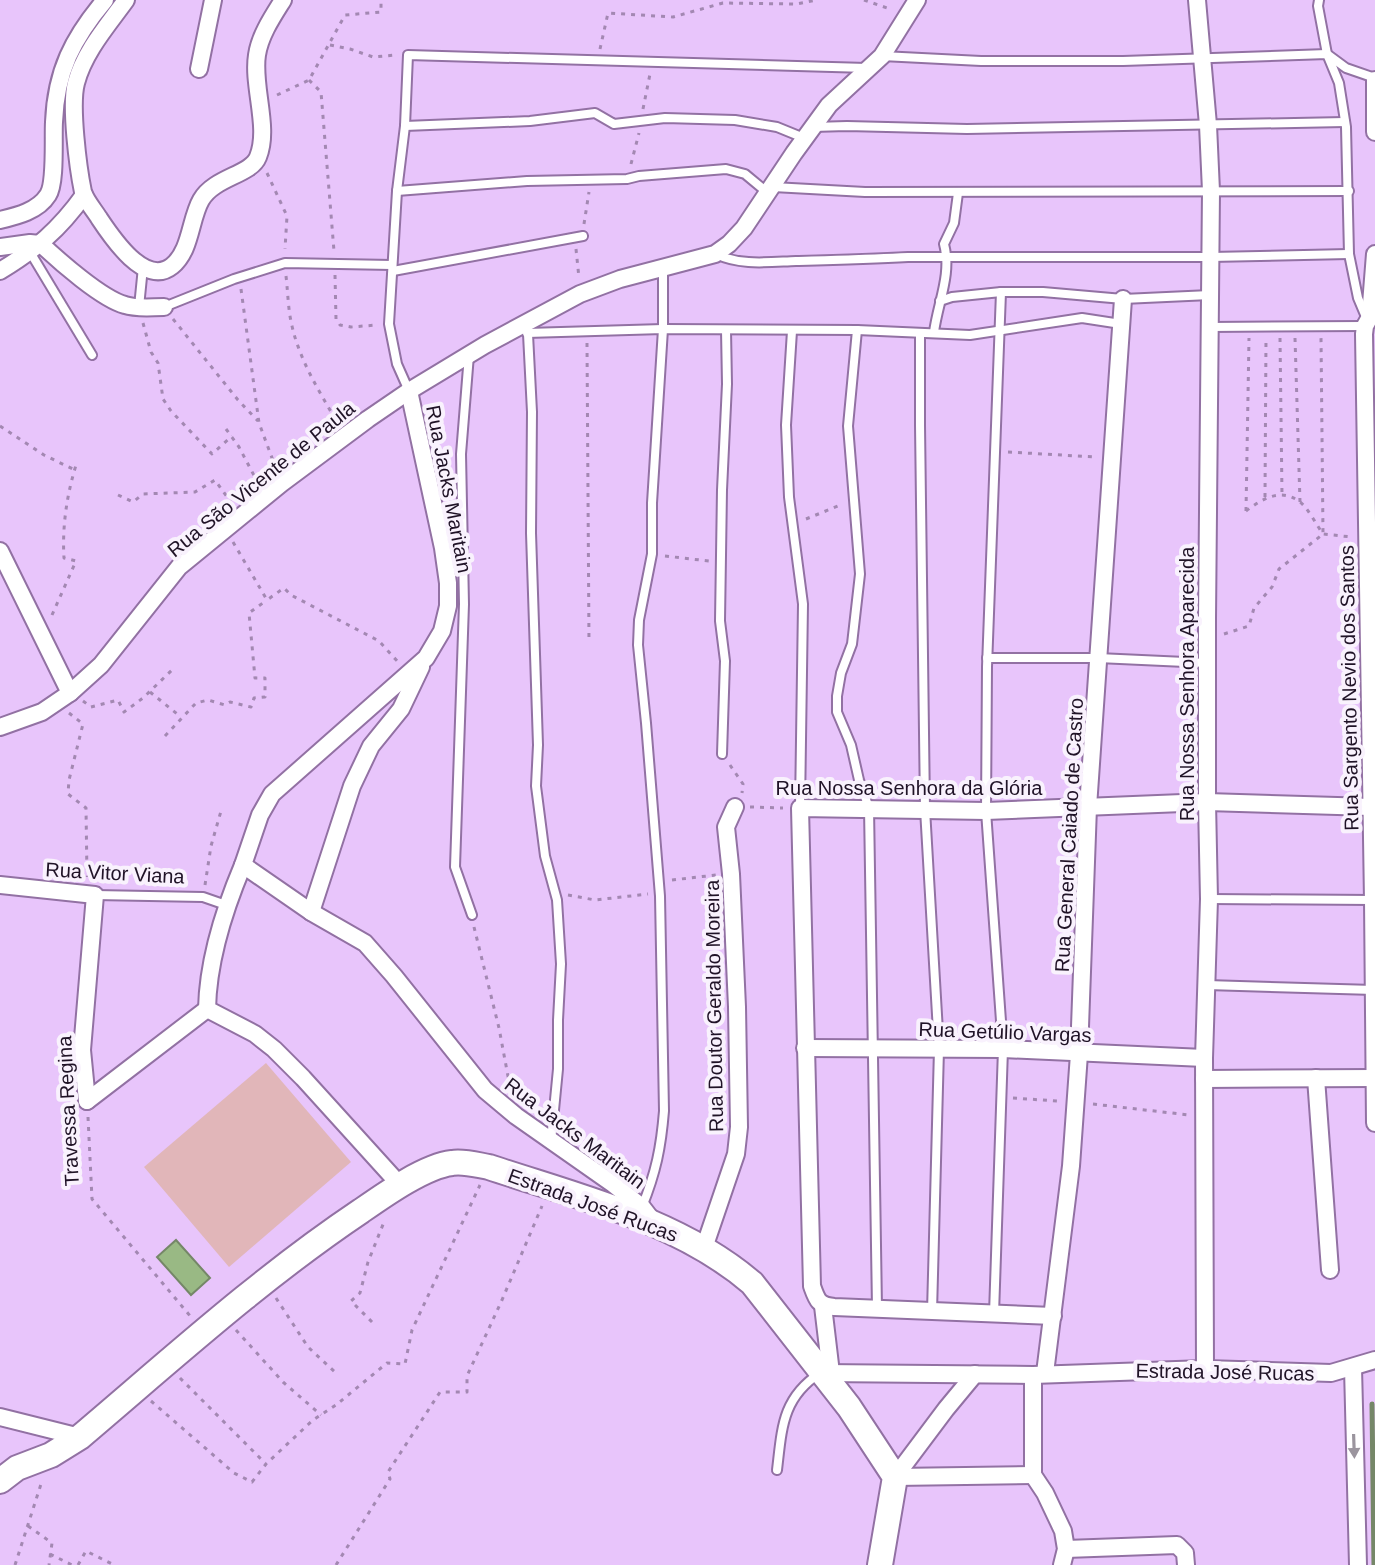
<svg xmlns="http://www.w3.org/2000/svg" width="1375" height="1565" viewBox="0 0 1375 1565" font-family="Helvetica,sans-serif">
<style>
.green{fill:#e1b6b9}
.water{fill:#99b984;stroke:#758768;stroke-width:2}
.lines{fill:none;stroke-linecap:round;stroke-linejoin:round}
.stream{stroke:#758768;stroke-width:5}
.lane-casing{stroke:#9271a3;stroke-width:12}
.street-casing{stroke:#9271a3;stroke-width:20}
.secondary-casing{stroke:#9271a3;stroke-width:28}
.path{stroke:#a388b2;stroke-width:3;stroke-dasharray:4 6;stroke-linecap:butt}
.lane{stroke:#fff;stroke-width:8}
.street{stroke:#fff;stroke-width:16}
.secondary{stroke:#fff;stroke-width:24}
.oneway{fill:#9b959e}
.labels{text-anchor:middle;stroke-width:8;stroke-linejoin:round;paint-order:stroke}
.street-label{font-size:20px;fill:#201327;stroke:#f9f2fd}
</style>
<rect width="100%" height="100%" fill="#e8c5fb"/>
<path class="green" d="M266 1063 351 1162 229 1267 144 1167Z"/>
<path class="water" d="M176 1240 210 1278 191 1295 157 1257Z"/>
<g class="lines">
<path class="stream" d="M1372 1404 1374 1565"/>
<defs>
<g id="lane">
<path d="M1319 0 1318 6 1327 54 1339 83 1346 127 1349 254 1358 298 1366 317"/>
<path d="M882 56 981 61H1123L1327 54 1346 68 1375 78"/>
<path d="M405 126 530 121 595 113 614 124 665 118 735 120 777 127 804 138"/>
<path d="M813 127 847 126 967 129 1345 122"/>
<path d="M773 187 865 192 1349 191"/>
<path d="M397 191 527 181 627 179 639 176 726 169 745 174 768 193"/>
<path d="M30 252 92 355"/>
<path d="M716 254C740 266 769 262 796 261 833 260 871 259 908 257H1211L1349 254"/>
<path d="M393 271 583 236"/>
<path d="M940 301 952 297 1001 292H1043L1123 299 1210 295"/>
<path d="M139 307 143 267"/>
<path d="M164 307 234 279 285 263 392 265"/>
<path d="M1210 327 1364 326"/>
<path d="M857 330 848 426 860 574 852 644 841 673 837 696V712L851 745 859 780 869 808 877 1308"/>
<path d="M792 331 786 425 789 497 803 604 800 808"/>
<path d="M934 332C938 302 952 274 944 244L954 223 958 193"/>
<path d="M527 333 663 329 857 330 970 335 1082 318 1121 324"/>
<path d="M920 333V425L925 809 939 1049 932 1312"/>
<path d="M528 334 532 412 531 533 538 745 536 786 545 856 557 900 561 964 558 1020V1069L551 1141"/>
<path d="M469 355 461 454 464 604 455 867 472 915"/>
<path d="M409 391 397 364 389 324 397 191 405 126 408 55 867 68"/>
<path d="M987 658H1098L1207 663"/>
<path d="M722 754 725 661 720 621 722 490 727 384 726 330"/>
<path d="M95 895 203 897 226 905"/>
<path d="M1210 899 1373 900"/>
<path d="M1207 985 1374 990"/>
<path d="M642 1207C656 1172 661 1148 664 1111L660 896 646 723 638 645 639 620 652 554V503L663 329V269"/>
<path d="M994 1314 1003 1049 986 811 987 667 1001 292"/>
<path d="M777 1470C782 1428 782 1398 820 1373"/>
</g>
<g id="street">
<path d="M126 0C108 25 84 52 76 83 70 105 78 168 83 192 86 201 94 210 99 218 111 236 145 288 172 266 191 251 190 219 201 200 214 177 251 175 258 157 270 128 252 86 257 55 260 35 273 16 283 0"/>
<path d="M1197 0 1208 125 1211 191 1207 619V802L1209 899 1204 1058 1205 1369"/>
<path d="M199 69 213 0"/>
<path d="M1375 80V132"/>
<path d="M0 220C17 216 38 211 48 195 56 183 53 139 54 122 56 71 73 38 105 0"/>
<path d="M41 244C59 261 102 299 125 305 137 309 151 307 164 307"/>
<path d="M0 247 30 243 40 244"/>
<path d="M1375 254 1370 317 1365 326 1364 334 1373 900 1375 1123"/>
<path d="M0 271C36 249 59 230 84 195"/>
<path d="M409 391 443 548 448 583V606L442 631 426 658 272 794 260 815 243 865 311 912 365 943 394 976 485 1090 516 1116 613 1184 642 1207 652 1220"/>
<path d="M0 551 70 693"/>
<path d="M0 727 42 712 70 693 101 665 179 567 282 483 368 419 409 391 485 345 580 294 620 279 715 254 729 244 744 228 794 153 829 105 882 56 917 0"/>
<path d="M243 865C224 910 208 959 207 1009L255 1034 274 1049 303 1078 400 1185"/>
<path d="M0 885 95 895 82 1050 87 1101"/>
<path d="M311 912 352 786 371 746 401 709 421 667"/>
<path d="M805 1048 1003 1049 1204 1058"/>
<path d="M1316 1078 1330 1270"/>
<path d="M1204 1079 1375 1078"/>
<path d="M87 1101 207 1009"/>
<path d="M704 1248 736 1154 739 1127 737 1007 731 874 726 827 735 807"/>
<path d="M823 1306 831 1373"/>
<path d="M1053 1316 834 1307C818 1305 817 1300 812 1286L800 808 986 811 1207 802 1371 807"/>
<path d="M1353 1368 1358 1565"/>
<path d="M821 1373 1033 1375 1205 1369 1331 1373 1375 1360"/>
<path d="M1045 1373 1071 1166 1079 1054 1088 807 1123 299"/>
<path d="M1033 1375V1475L1045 1493 1063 1531 1066 1549 1062 1565"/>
<path d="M0 1417 80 1437"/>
<path d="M895 1477 1033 1475"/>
<path d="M895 1477 946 1409 975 1374"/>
<path d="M1066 1549 1177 1545 1185 1553 1186 1565"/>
</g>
<path id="secondary" d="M0 1481 17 1468 51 1455 80 1437C172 1359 261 1278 361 1211 384 1195 425 1166 452 1163 464 1161 477 1165 489 1167 579 1197 678 1220 752 1283L849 1407 895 1477 880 1565"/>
</defs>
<use href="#lane" class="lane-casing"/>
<use href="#street" class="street-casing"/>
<use href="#secondary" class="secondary-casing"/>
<g class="path">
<path d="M864 0 890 9"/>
<path d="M330 45 350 49 373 57 396 55"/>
<path d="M600 49 608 13 673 17 723 3 796 4 817 0"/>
<path d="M309 80 321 92 334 251"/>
<path d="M277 95 309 80 345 15 381 12V0"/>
<path d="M643 109 650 74"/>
<path d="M631 164 639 133"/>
<path d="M267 173 287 216 285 249"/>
<path d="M584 224 589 192"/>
<path d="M576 249 579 278"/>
<path d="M335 275 336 319 340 325 351 327 377 325"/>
<path d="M286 276C288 293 288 310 292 326 300 361 319 391 337 422"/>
<path d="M241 289 259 423 275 466"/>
<path d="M173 319 238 400 258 421"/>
<path d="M143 323 151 352 158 363 163 399 171 411 212 454 232 436"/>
<path d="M1280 338 1282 495"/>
<path d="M1295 338 1300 502"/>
<path d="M587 343 589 643"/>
<path d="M0 426 44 455 75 470"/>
<path d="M226 429 239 447 258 483"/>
<path d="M1008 452 1096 457"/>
<path d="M118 495 133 502 143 494 195 492 215 480 232 504"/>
<path d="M1265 497 1266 338"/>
<path d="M1246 511 1249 338"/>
<path d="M1246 511C1262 499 1281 487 1300 502 1308 508 1317 526 1323 534L1352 537"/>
<path d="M806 519 843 504"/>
<path d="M233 542 267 600 284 588 291 595 379 641 398 662"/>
<path d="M665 556 709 561"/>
<path d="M52 615 76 561 64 558C62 526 67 493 77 462"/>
<path d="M1224 634 1249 626 1254 608 1272 587 1279 569 1323 534 1321 338"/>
<path d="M150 692 181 717"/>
<path d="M83 701 91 707 118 700 124 712 143 698 173 669"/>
<path d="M69 713 83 724 69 780 68 794 86 808 87 877"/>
<path d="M165 736 196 703 208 700 225 705 230 702 251 707 254 698 265 697V678H255L249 613 267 600"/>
<path d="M730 765 743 784 742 793"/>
<path d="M750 807 783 808"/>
<path d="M672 880 716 875"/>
<path d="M205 885 211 846 221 811"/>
<path d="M568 895 595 900 648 894"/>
<path d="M474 927 499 1028 510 1087"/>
<path d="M1013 1098 1057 1101"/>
<path d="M1093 1104 1189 1115"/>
<path d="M88 1117 92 1199 191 1317"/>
<path d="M276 1298 308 1347 337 1374"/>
<path d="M372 1322 351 1301 360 1293 368 1262 384 1222"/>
<path d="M236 1330 283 1382 321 1415"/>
<path d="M180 1378 265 1463"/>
<path d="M151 1401 234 1473 252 1482 266 1464 313 1420 336 1405 387 1363 405 1364 412 1330 480 1185"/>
<path d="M28 1526 52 1543 49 1565"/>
<path d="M50 1554 72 1565"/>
<path d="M15 1565 42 1481"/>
<path d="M78 1565 86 1551 114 1565"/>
<path d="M336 1565 390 1479 388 1472 440 1392H467V1376L502 1300 542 1206"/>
</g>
<use href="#lane" class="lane"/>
<use href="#street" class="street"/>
<use href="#secondary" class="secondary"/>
</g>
<defs><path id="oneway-solid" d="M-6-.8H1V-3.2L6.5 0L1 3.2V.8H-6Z" transform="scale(2)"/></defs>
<use class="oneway" href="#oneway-solid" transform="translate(1354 1446) rotate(88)"/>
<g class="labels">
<g class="street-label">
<text transform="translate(261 479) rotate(-39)" y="7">Rua São Vicente de Paula</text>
<text transform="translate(449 489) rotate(79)" y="7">Rua Jacks Maritain</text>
<text transform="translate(1187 684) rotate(-90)" y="7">Rua Nossa Senhora Aparecida</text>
<text transform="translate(1349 688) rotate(-91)" y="7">Rua Sargento Nevio dos Santos</text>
<text x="909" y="795">Rua Nossa Senhora da Glória</text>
<text transform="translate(1069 835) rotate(-87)" y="7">Rua General Caiado de Castro</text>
<text transform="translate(115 873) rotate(3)" y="7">Rua Vitor Viana</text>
<text transform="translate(714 1006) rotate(-91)" y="7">Rua Doutor Geraldo Moreira</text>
<text transform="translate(1005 1032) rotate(2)" y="7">Rua Getúlio Vargas</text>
<text transform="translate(68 1111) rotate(-93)" y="7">Travessa Regina</text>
<text transform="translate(575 1133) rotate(37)" y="7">Rua Jacks Maritain</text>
<text transform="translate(593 1205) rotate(20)" y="7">Estrada José Rucas</text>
<text transform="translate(1225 1372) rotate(1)" y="7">Estrada José Rucas</text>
</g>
</g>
</svg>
